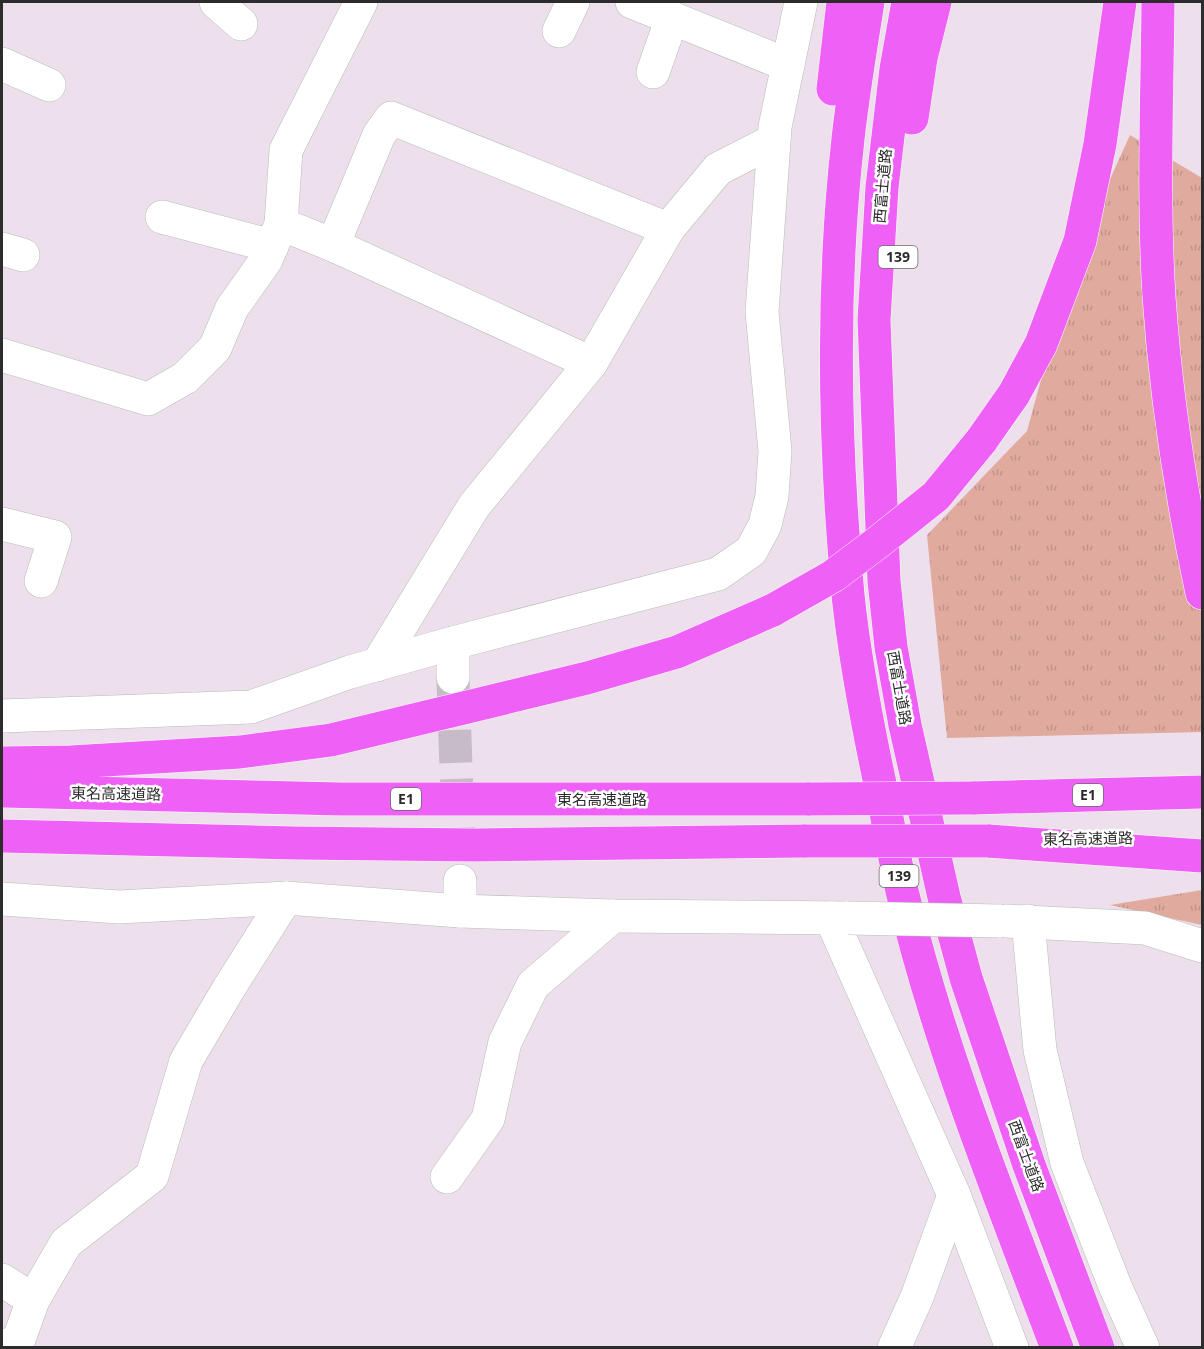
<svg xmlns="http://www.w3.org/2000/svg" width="1204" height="1349" viewBox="0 0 1204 1349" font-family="'Open Sans','Noto Sans JP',sans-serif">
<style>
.grass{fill:url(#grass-tufts)}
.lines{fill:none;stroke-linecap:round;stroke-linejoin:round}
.minor-tunnel{stroke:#c6bbc6;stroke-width:33;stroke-dasharray:33 16;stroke-linecap:butt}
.minor-casing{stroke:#b3bfb6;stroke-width:34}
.highway-casing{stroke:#fff;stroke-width:34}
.minor{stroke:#fff;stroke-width:33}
.highway{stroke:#ef60f7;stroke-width:33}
.minor-bridge-casing{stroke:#b3bfb6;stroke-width:34;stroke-linecap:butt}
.highway-bridge-casing{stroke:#fff;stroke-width:34;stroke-linecap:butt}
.minor-bridge{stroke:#fff;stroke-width:33}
.highway-bridge{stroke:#ef60f7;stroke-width:33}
.labels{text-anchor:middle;stroke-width:5;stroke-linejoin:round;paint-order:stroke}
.shield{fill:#fff;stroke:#6b6b6b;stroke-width:1.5}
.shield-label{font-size:14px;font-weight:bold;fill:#2c2c2c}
.street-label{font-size:15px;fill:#2c2c2c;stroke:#fff}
</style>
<defs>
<pattern id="grass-tufts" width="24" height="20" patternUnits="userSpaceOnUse" patternTransform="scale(1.5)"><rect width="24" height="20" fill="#e1aa9f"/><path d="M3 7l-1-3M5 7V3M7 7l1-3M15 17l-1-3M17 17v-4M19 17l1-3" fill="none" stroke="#c19289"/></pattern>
</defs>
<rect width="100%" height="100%" fill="#eddfec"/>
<g class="grass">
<path d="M1130 135 1202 178V732L947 738 927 535 1027 431 1074 259Z"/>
<path d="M1202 890V925L1110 905 1196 891Z"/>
</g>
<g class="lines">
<path class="minor-tunnel" d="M453 681 460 881"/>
<defs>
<g id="minor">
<path d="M216 2 241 24"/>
<path d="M632 2 788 65"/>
<path d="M559 31 573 2"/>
<path d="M2 64 49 85"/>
<path d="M653 72 672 18"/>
<path d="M162 217 272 246"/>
<path d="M281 224 333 245 591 363"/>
<path d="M333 245 379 135 391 118 668 229"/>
<path d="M2 249 23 255"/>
<path d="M2 355 148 399 185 378 215 348 232 308 266 260 281 224 286 150 361 2"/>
<path d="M2 524 55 537 41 581"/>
<path d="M377 665 474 506 591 363 668 229 718 169 773 141"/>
<path d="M453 677V643"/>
<path d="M2 716 251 707 350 672 453 643 718 574 751 551 765 525 772 496 775 451 762 312 775 127 801 2"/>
<path d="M2 899 119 907 286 898 460 911 613 916 848 918"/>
<path d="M460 911V881"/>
<path d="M831 918 954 1195 1012 1348"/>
<path d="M1006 921 1145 928 1202 946"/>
<path d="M1028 921 1040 1050 1067 1163 1115 1286 1143 1348"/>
<path d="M447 1177 488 1119 505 1042 533 985 613 916"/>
<path d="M2 1280 33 1300"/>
<path d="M4 1348 19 1339 33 1300 66 1243 152 1176 186 1061 229 988 286 898"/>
<path d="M894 1348 917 1297 954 1195"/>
</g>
<g id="highway">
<path d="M868 2C861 47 853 93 848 139 831 290 834 444 848 595 855 662 868 728 882 793 889 827 895 862 903 895 940 1050 1001 1199 1057 1348"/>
<path d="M908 2 896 69 882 187 874 320 884 581 891 647 905 725 944 897 966 978 1029 1165 1098 1348"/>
<path d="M1158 2C1157 100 1153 199 1159 297 1166 397 1181 495 1202 593"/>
<path d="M833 89 843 2"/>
<path d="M912 118 921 58 935 2"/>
<path d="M981 441 1014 394 1041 344 1080 241 1100 144 1120 2"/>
<path d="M2 763 71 762 240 752 331 740 587 678 677 652 773 610"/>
<path d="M2 791 341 799H810"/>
<path d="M973 798 1202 792"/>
<path d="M2 836 294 843 476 845 806 841"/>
<path d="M988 841 1202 856"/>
</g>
</defs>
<use href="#minor" class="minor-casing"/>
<use href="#highway" class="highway-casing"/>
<use href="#minor" class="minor"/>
<use href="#highway" class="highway"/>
<defs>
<path id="minor-bridge" d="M848 918 999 921"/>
<g id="highway-bridge">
<path d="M773 610 833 576 877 543 936 496 981 441"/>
<path d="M810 799 973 798"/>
<path d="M806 841H988"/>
</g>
</defs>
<use href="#minor-bridge" class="minor-bridge-casing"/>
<use href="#highway-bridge" class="highway-bridge-casing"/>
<use href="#minor-bridge" class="minor-bridge"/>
<use href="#highway-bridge" class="highway-bridge"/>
</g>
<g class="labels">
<g class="shield">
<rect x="878.5" y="246" width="39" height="22" rx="4.5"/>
<rect x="1073" y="784" width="30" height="22" rx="4.5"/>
<rect x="391" y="788" width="30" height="22" rx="4.5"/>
<rect x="879.5" y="865" width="39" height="22" rx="4.5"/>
</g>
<g class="shield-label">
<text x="898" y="262">139</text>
<text x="1088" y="800">E1</text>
<text x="406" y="804">E1</text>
<text x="899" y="881">139</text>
</g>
<g class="street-label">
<text transform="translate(883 186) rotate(-85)" y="5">西富士道路</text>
<text transform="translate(899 688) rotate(80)" y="5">西富士道路</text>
<text transform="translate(116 794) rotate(1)" y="5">東名高速道路</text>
<text x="602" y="805">東名高速道路</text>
<text transform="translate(1088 839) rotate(-1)" y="5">東名高速道路</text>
<text transform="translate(1026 1156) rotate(70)" y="5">西富士道路</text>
</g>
</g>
<rect width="1204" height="1349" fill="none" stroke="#2c2c2c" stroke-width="6"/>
</svg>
